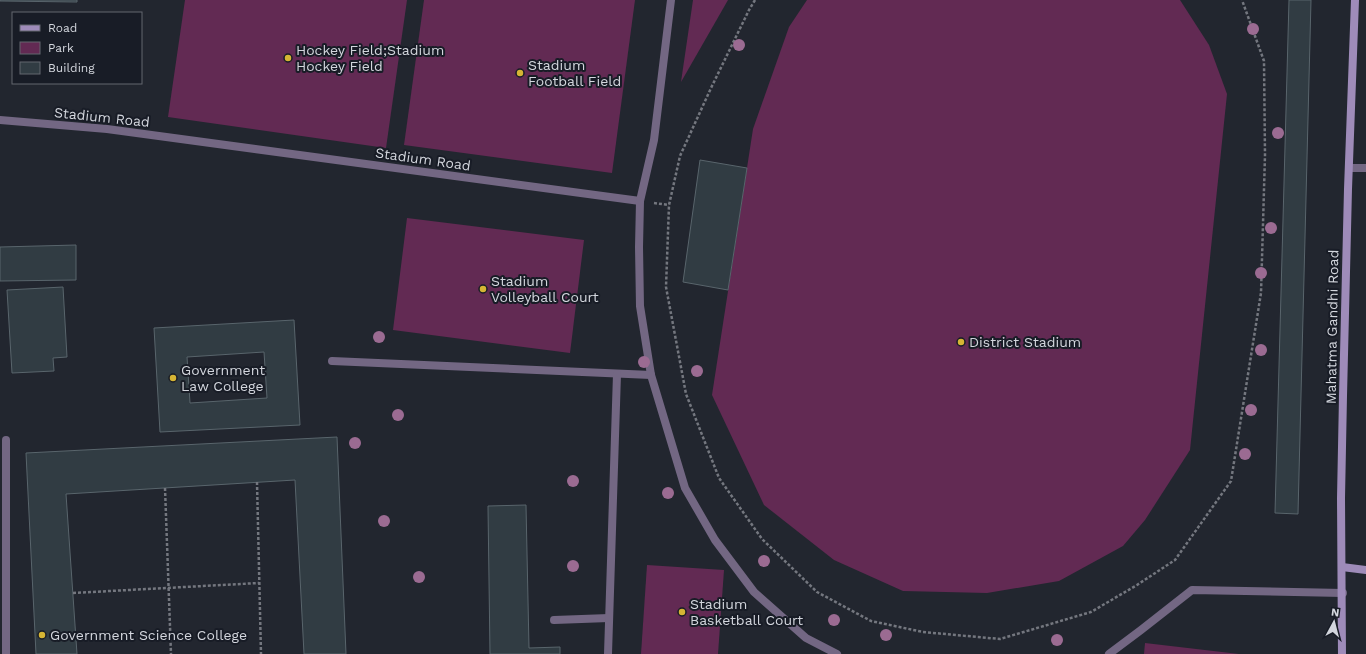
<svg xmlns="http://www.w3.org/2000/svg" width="1366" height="654" viewBox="0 0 1366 654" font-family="'Work Sans',sans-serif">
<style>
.green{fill:#622a53}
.building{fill:#313c43;stroke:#59656c;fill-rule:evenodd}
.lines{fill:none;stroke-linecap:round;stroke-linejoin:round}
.path{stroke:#74777f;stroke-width:2.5;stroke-dasharray:3 2;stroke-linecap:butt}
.lane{stroke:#736783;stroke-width:8}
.street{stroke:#736783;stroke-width:8}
.secondary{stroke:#9e8bb9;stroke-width:8}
.tree{fill:#9b6b92}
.poi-dot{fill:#d6b534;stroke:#181c26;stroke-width:1.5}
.labels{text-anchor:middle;stroke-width:4;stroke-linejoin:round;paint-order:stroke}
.poi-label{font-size:14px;fill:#d3d6dd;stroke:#181c26;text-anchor:start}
.street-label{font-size:14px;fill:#d3d6dd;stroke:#181c26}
</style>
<rect width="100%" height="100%" fill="#22262f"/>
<g class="green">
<path d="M185 0H407L386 148 168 117Z"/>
<path d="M424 0H635L612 173 404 145Z"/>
<path d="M693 0H728L681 82Z"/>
<path d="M807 0H1180L1209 45 1227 94 1190 450 1145 520 1123 546 1059 581 987 593 903 591 834 560 764 505 712 395 753 129 789 27Z"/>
<path d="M407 218 584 240 570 353 393 330Z"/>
<path d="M647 565 724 570 718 654H641Z"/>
<path d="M1145 643 1239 654H1144Z"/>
</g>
<g class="building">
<path d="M0 0H77V2L0 1Z"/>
<path d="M1289 0H1311L1298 514 1275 513Z"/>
<path d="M700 160 747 168 728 290 683 282Z"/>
<path d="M76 245V280L0 281V247Z"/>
<path d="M63 287 67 357 53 358 54 371 12 373 7 290Z"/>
<path d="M294 320 300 425 160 432 154 328ZM264 352 267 398 190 403 187 357Z"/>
<path d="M337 437 346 654H304L295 480 66 494 77 654H36L26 453Z"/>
<path d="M526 505 529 648 560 647V654H490L488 506Z"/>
</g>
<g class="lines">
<g class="path">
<path d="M755 0 749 10 711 88 680 156 669 205 666 287 686 394 719 478 762 539 817 592 871 621 923 632 1000 639 1091 612 1137 585 1175 560 1231 481 1261 293 1265 155 1264 61 1242 0"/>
<path d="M654 203 669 205"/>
<path d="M257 482 261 654"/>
<path d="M165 488 171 654"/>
<path d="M73 593 259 583"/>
</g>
<g class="lane">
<path d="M0 120 107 129 640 201 654 140 671 0"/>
<path d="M640 201 639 247 640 306 651 375 685 488 715 540 754 592 806 638 837 654"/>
<path d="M332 361 651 375"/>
<path d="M554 620 609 618"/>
<path d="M6 654V440"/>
<path d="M608 654 617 374"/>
<path d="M1109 654 1141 630 1192 590 1343 593"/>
</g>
<path class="street" d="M1349 168H1366"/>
<g class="secondary">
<path d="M1342 567 1366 570"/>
<path d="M1342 654 1341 498 1343 396 1348 189 1355 0"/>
</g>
</g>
<g class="tree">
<circle cx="1253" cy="29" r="6"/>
<circle cx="739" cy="45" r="6"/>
<circle cx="1278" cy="133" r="6"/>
<circle cx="1271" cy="228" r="6"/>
<circle cx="1261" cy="273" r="6"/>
<circle cx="379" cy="337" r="6"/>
<circle cx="1261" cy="350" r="6"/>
<circle cx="644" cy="362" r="6"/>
<circle cx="697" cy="371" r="6"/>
<circle cx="1251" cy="410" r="6"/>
<circle cx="398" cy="415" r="6"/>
<circle cx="355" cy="443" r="6"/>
<circle cx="1245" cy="454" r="6"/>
<circle cx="573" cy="481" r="6"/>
<circle cx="668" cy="493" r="6"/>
<circle cx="384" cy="521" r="6"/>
<circle cx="764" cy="561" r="6"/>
<circle cx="573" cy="566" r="6"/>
<circle cx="419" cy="577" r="6"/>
<circle cx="834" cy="620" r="6"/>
<circle cx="886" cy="635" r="6"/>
<circle cx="1057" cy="640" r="6"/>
</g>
<g class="poi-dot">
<circle cx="288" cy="58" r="4"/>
<circle cx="520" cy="73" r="4"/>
<circle cx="483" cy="289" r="4"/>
<circle cx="961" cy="342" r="4"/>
<circle cx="173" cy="378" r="4"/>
<circle cx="682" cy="612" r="4"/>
<circle cx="42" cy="635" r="4"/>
</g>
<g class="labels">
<g class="poi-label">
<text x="296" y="55">Hockey Field;Stadium<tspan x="296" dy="16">Hockey Field</tspan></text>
<text x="528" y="70">Stadium<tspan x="528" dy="16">Football Field</tspan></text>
<text x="491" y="286">Stadium<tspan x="491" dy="16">Volleyball Court</tspan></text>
<text x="969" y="347">District Stadium</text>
<text x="181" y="375">Government<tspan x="181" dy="16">Law College</tspan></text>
<text x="690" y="609">Stadium<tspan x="690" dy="16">Basketball Court</tspan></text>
<text x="50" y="640">Government Science College</text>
</g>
<g class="street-label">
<text transform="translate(102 117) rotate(6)" y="5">Stadium Road</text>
<text transform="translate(423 159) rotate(8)" y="5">Stadium Road</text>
<text transform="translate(1332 327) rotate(-89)" y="5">Mahatma Gandhi Road</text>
</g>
</g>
<rect x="12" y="12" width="130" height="72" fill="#181c26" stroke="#63666f"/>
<rect x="20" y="25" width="20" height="6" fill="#9e8bb9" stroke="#63666f"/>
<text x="48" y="32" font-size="12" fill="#d3d6dd">Road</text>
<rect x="20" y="42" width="20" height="12" fill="#622a53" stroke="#63666f"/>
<text x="48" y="52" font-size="12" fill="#d3d6dd">Park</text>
<rect x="20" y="62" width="20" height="12" fill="#313c43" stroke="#63666f"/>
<text x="48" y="72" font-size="12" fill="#d3d6dd">Building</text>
<g transform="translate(1334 622) rotate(7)" stroke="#181c26" stroke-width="3" paint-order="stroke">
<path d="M0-3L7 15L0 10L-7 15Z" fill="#d3d6dd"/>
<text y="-6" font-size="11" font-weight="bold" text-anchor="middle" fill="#d3d6dd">N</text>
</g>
</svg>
